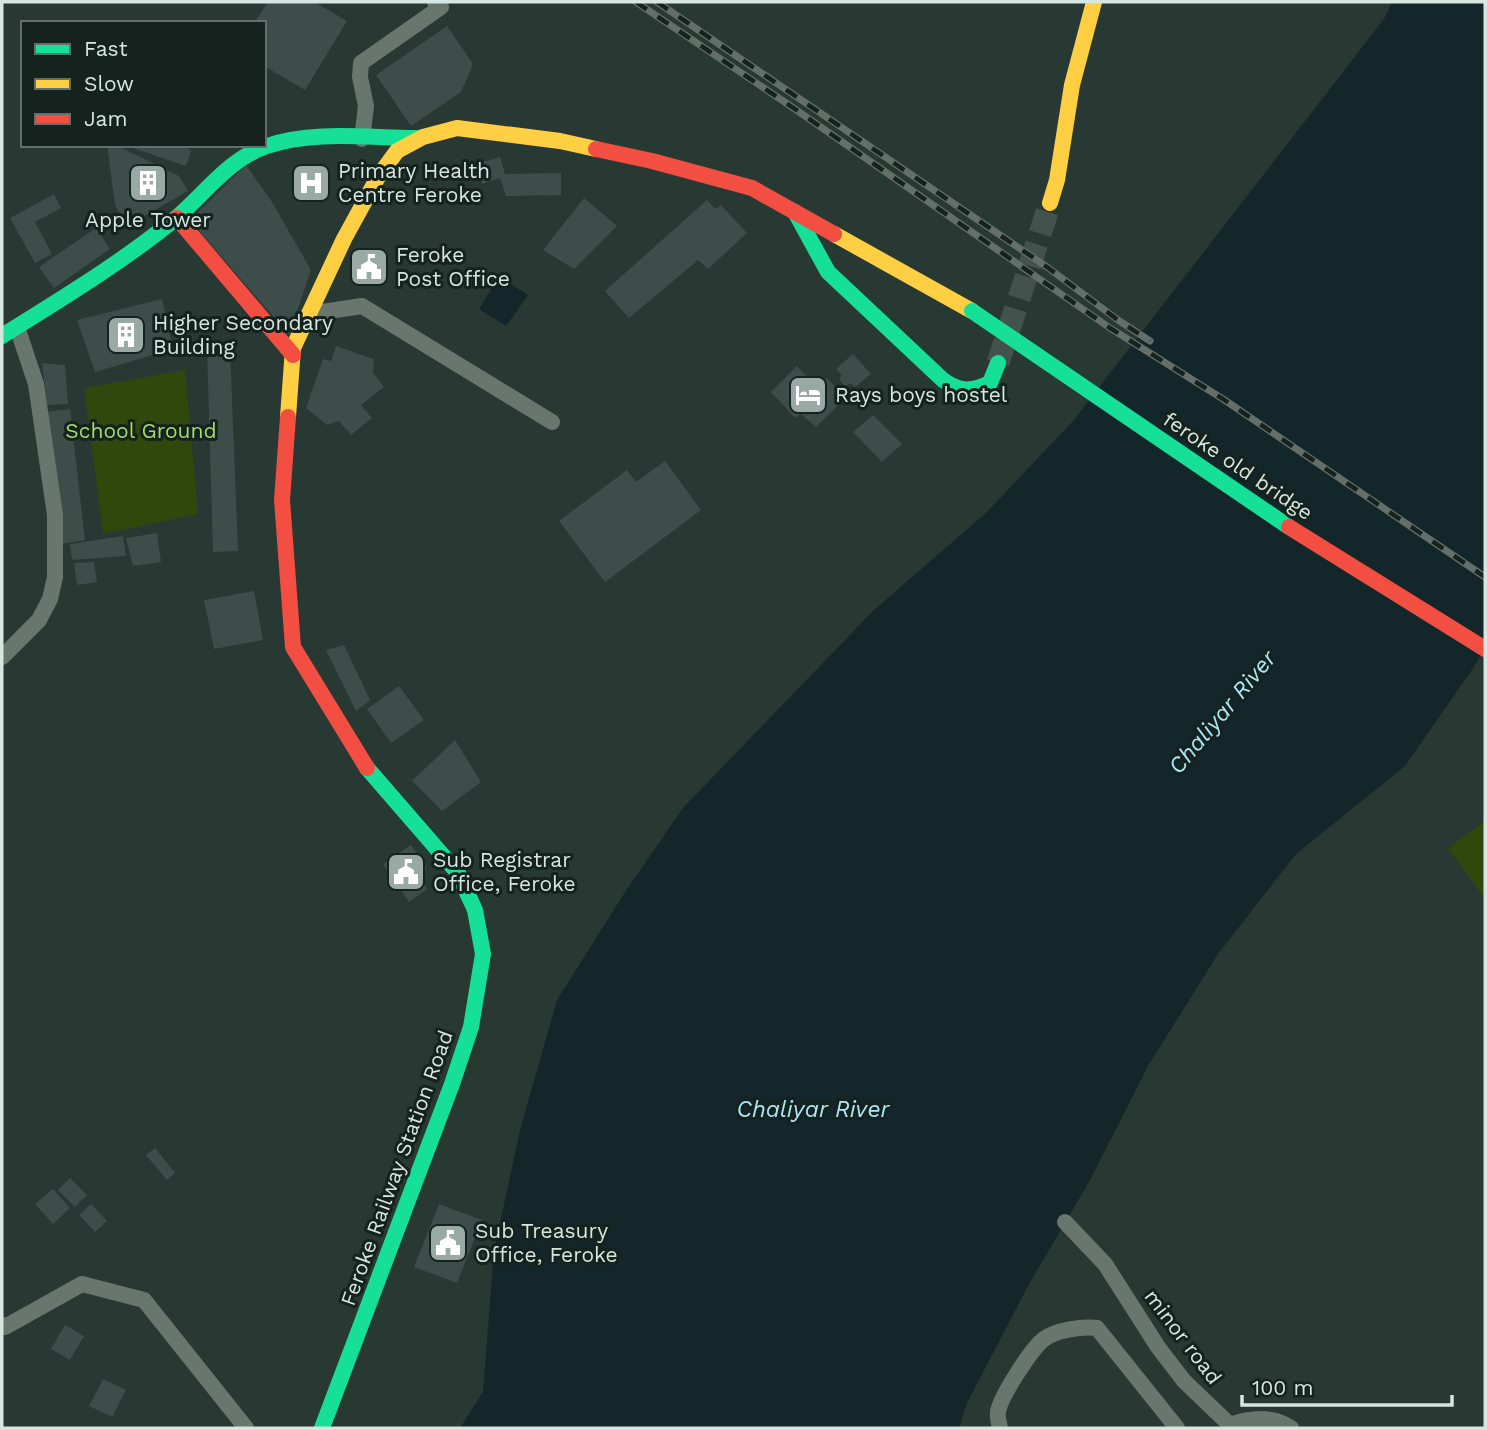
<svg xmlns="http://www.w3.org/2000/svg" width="1487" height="1430" viewBox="0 0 1487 1430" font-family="'Work Sans',sans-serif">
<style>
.green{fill:#2f490c}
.water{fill:#13262a}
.building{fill:#3c4d4a}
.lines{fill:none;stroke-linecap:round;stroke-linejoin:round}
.secondary-tunnel{stroke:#42524d;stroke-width:23;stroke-dasharray:23 11;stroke-linecap:butt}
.street{stroke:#69766e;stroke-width:16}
.fast{stroke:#16e098;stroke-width:16}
.slow{stroke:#ffcf43;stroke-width:16}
.jam{stroke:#f24e42;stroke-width:16}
.rail-casing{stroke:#646f6a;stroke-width:7}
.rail{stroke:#15221e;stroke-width:4.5;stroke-dasharray:13;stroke-linecap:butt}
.fast-bridge{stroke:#16e098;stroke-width:16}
.jam-bridge{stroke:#f24e42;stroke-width:16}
.labels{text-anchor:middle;stroke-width:6;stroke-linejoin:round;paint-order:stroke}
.poi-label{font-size:21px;fill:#d6e6e0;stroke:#15221e;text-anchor:start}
.park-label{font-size:21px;fill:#a5dd67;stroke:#15221e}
.street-label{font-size:21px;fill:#d6e6e0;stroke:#15221e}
.water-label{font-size:23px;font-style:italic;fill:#abe7f6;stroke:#15221e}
</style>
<rect width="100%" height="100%" fill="#283833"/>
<g class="green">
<path d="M185 370 198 514 103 534 84 388Z"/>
<path d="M1485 821V899L1448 848Z"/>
</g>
<g class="water">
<path d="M1392 2H1485V645L1478 661 1405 766 1296 854 1218 954 1149 1064 1089 1182 1029 1284 967 1403 959 1428H460L483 1392 494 1251 520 1130 557 1000 625 892 683 808 874 610 987 512 1073 421 1384 19Z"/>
<path d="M499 277 528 295 506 326 479 309Z"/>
</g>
<g class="building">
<path d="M268 2H314L347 21 305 90 264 66V23H254Z"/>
<path d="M447 26 473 64 461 92 411 126 376 75Z"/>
<path d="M107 145H116L179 176 188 191 127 226 115 205Z"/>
<path d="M134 145H181L191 150 186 166 133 148Z"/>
<path d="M500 157 505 174 561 173V195L506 196 500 178 482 184 476 164Z"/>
<path d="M246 165 272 202 311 270 289 335 190 220Z"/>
<path d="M54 194 61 208 35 222 52 254 35 263 10 218Z"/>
<path d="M584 198 617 226 574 269 543 250Z"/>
<path d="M707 200 715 209 721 205 747 233 708 269 698 260 629 318 605 291Z"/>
<path d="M96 228 110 249 54 288 39 267Z"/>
<path d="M162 299 173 349 95 372 77 320Z"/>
<path d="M336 346 374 359 373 373 384 387 361 405 372 418 351 435 339 421 327 425 306 408 323 359 331 361Z"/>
<path d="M207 347 230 348 238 551 213 552Z"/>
<path d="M853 354 871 374 855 387 851 383 845 386 839 379 842 375 836 369Z"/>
<path d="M42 363 65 365 68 404 47 405Z"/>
<path d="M797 366 816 387 827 378 846 398 816 427 801 414 795 418 771 392Z"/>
<path d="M70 409 85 540 62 544 47 412Z"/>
<path d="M873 415 902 444 882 462 853 432Z"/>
<path d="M665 461 701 510 605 582 559 521 627 470 636 482Z"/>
<path d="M157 533 161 562 133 566 126 538Z"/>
<path d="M123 536 126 556 72 560 70 544Z"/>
<path d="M94 562 97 582 77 585 74 563Z"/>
<path d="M254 591 263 640 214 649 204 600Z"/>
<path d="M344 645 370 700 356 711 326 650Z"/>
<path d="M399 686 424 720 391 743 367 709Z"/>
<path d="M455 740 481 782 442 811 412 781Z"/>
<path d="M411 845 427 869 418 875 427 889 409 902 383 864Z"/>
<path d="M155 1148 175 1173 167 1180 146 1155Z"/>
<path d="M70 1178 87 1195 75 1207 58 1190Z"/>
<path d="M53 1189 70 1208 53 1224 35 1204Z"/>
<path d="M91 1204 107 1221 95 1232 79 1215Z"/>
<path d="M439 1204 482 1220 457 1283 414 1267Z"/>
<path d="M65 1325 84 1336 70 1360 51 1349Z"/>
<path d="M103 1379 126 1390 112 1417 89 1406Z"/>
</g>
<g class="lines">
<path class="secondary-tunnel" d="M998 363 1050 203"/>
<g class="street">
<path d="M362 139 366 106 360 77 361 63 441 7 435 2"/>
<path d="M309 314 362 306 552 422"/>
<path d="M2 657 39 620 50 599 55 577V515L36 384 17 327"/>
<path d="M1065 1222 1105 1264 1158 1347 1184 1381 1230 1425C1250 1418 1272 1415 1291 1428"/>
<path d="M2 1325 5 1327 82 1284 144 1300 246 1428"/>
<path d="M1000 1428C999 1423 997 1417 998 1412 1000 1397 1032 1348 1044 1339 1056 1330 1083 1326 1097 1328L1177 1428"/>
</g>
<g class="fast">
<path d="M795 212 828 272 943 380C960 392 971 392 990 383L998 363"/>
<path d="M2 336C61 299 121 263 175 219 205 194 228 159 267 146 313 130 368 138 416 138"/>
<path d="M322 1428 452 1084 471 1027 483 954 475 910 458 873 367 768"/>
</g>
<g class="slow">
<path d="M1050 203 1057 180 1072 85 1094 2"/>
<path d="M834 234 972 311"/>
<path d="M288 417 293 348 344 239 378 177 397 151 423 137 457 128 560 141 596 149"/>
</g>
<g class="jam">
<path d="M596 149 652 161 752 188 834 234"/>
<path d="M177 218 293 355"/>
<path d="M288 417 282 500 293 647 367 768"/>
</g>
<defs>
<g id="rail">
<path d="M636 2 792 107 1110 328 1223 399 1485 577"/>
<path d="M657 2 1047 267 1118 320 1150 341"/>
</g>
</defs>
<use href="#rail" class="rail-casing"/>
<use href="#rail" class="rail"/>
<path class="fast-bridge" d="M972 311 1289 527"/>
<path class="jam-bridge" d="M1289 527 1485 649"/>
</g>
<defs>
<symbol id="building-square" viewBox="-11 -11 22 22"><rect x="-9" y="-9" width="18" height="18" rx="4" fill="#99a9a3" stroke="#15221e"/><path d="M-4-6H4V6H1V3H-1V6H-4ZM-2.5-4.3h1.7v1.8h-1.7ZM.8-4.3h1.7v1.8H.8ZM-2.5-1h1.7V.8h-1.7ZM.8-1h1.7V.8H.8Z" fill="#fff"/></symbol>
<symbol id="hospital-square" viewBox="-11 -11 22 22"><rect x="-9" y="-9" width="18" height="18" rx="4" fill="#99a9a3" stroke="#15221e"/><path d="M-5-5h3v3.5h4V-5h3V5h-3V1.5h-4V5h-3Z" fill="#fff"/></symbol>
<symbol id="civic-square" viewBox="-11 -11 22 22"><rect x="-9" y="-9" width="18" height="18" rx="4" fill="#99a9a3" stroke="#15221e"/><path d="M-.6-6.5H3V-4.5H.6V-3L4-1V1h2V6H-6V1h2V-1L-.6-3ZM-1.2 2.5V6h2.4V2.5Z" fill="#fff"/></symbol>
<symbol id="hotel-square" viewBox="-11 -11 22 22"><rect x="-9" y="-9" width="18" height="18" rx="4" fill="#99a9a3" stroke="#15221e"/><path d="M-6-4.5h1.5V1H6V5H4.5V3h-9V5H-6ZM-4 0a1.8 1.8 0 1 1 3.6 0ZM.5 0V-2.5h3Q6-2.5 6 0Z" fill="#fff"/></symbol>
</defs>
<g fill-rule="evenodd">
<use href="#building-square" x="126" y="161" width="44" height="44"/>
<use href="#hospital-square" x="289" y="161" width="44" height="44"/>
<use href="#civic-square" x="347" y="245" width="44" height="44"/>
<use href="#building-square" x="104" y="313" width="44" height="44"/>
<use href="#hotel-square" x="786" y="373" width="44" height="44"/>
<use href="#civic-square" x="384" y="850" width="44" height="44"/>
<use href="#civic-square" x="426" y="1221" width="44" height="44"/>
</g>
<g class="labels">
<g class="poi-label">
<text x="338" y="178">Primary Health<tspan x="338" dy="24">Centre Feroke</tspan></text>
<text x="148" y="227" text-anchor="middle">Apple Tower</text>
<text x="396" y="262">Feroke<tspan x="396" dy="24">Post Office</tspan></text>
<text x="153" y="330">Higher Secondary<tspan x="153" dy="24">Building</tspan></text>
<text x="835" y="402">Rays boys hostel</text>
<text x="433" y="867">Sub Registrar<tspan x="433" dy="24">Office, Feroke</tspan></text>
<text x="475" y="1238">Sub Treasury<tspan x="475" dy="24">Office, Feroke</tspan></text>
</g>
<g class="park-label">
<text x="141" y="438">School Ground</text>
</g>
<g class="street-label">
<text transform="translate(1238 466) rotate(34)" y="7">feroke old bridge</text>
<text transform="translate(397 1168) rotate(-70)" y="7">Feroke Railway Station Road</text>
<text transform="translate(1183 1337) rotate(53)" y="7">minor road</text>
</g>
<g class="water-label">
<text transform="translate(1222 712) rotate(-50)" y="8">Chaliyar River</text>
<text x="813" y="1117">Chaliyar River</text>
</g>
</g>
<rect width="1487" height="1430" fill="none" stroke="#d6e6e0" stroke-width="7"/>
<rect x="21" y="21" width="245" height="126" fill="#15221e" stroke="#62706c" stroke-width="2"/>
<rect x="35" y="44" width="35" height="10" fill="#16e098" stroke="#62706c" stroke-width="2"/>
<text x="84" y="56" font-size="21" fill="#d6e6e0">Fast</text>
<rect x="35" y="79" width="35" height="10" fill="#ffcf43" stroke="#62706c" stroke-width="2"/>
<text x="84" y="91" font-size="21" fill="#d6e6e0">Slow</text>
<rect x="35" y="114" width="35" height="10" fill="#f24e42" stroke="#62706c" stroke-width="2"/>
<text x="84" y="126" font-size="21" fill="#d6e6e0">Jam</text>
<path d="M1242 1395v10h210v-10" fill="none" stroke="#d6e6e0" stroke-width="3.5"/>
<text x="1252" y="1395" font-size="21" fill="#d6e6e0" stroke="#15221e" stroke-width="5" paint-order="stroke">100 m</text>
</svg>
